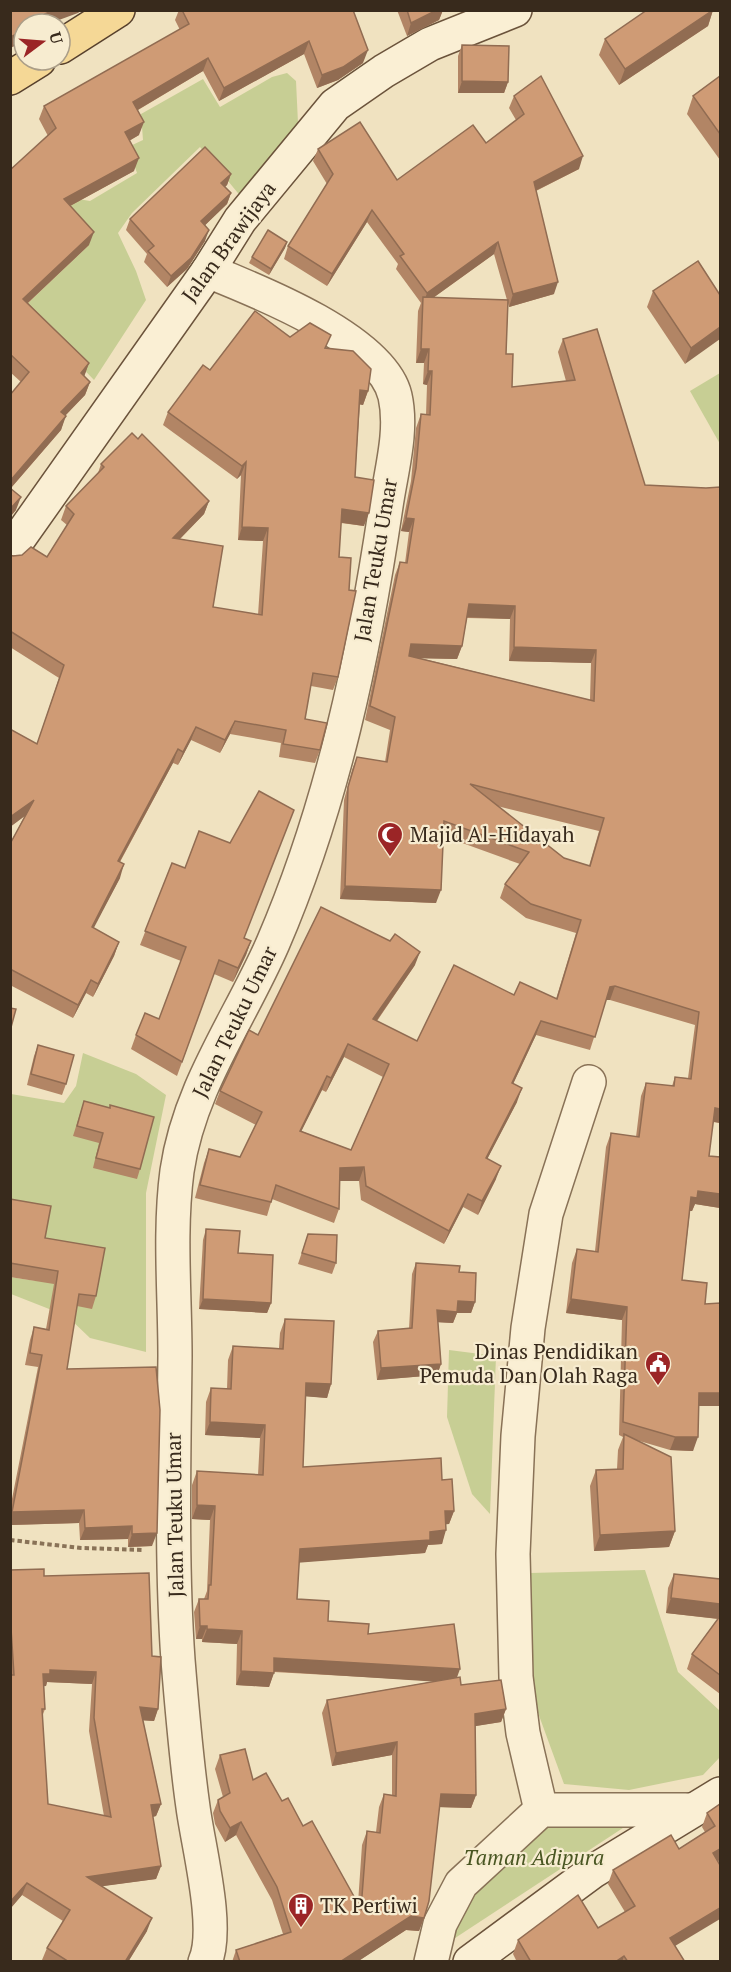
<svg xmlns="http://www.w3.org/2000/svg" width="731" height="1972" viewBox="0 0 731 1972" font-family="'PT Serif',serif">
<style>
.green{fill:#c7ce94}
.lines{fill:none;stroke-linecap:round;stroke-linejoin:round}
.minor-casing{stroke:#897257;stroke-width:36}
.tertiary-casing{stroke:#897257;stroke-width:36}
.secondary-casing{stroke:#6b533b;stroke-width:36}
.primary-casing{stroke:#57402c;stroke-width:36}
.path{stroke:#897257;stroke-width:4;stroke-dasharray:4.5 3;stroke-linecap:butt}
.minor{stroke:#faefd4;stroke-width:33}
.tertiary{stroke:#faefd4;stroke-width:33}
.secondary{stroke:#faefd4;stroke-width:33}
.primary{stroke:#f5d896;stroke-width:33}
.wall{fill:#b28565;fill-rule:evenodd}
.shaded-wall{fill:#916c52}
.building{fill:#cf9b75;stroke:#916c52;stroke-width:1.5;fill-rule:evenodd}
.labels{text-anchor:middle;stroke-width:4.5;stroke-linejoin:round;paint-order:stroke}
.street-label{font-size:21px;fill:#382a1c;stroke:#f7ecd0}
.poi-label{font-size:21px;fill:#382a1c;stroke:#f7ecd0;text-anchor:start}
.park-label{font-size:21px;font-style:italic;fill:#495622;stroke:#f7ecd0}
</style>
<rect width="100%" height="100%" fill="#f0e2c0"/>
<g class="green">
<path d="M287 73 296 81 298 123 242 198 200 147 132 213 118 233 136 271 146 300 94 380 42 326 10 360 27 304 89 245 11 229 67 197 90 201 137 173 128 147 143 140 141 114 203 79 220 107 272 77Z"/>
<path d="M720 373V444L690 391Z"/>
<path d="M83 1053 136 1074 166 1095 146 1193V1352L90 1338 67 1316 11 1294 10 1277 36 1281 11 1213V1094L64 1103 76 1086Z"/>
<path d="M449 1350 496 1356 490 1514 472 1494 447 1417Z"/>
<path d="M645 1570 678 1672 720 1711V1757L703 1775 629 1790 564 1784 537 1710 524 1616 530 1573Z"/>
<path d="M567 1822 626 1826 449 1942 468 1899 528 1831Z"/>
</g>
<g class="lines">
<defs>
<g id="minor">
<path d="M541 1810 523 1733 516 1677 513 1554 518 1436 528 1328 546 1214 589 1082"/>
<path d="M431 1962 440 1924 461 1884 541 1810H691"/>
</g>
<path id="tertiary" d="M205 1962C220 1928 198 1846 193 1807 186 1758 182 1709 178 1660 171 1559 174 1457 175 1356 175 1295 169 1232 177 1171 189 1087 240 1019 273 943 333 804 364 654 386 506 391 471 403 431 395 396 382 340 258 291 208 271"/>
<g id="secondary">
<path d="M10 551 208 271 240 220 335 105 384 71 430 44 515 10"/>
<path d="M470 1962 592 1872 720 1794"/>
</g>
<g id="primary">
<path d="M60 47 118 10"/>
<path d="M10 78 39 60"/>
</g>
</defs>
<use href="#minor" class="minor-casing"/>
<use href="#tertiary" class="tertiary-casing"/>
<use href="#secondary" class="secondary-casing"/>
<use href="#primary" class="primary-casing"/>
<path class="path" d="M10 1540 81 1548 144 1550"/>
<use href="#minor" class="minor"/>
<use href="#tertiary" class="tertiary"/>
<use href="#secondary" class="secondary"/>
<use href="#primary" class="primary"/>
</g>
<g class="wall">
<path d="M179 10H353L363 63 338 80 317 88 304 54 219 101 203 71 138 110 139 135 129 141 134 171 70 206 89 245 28 303 89 363 84 376 90 382 85 395 65 416 61 430 11 488 16 510 10 517V395L21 382 10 372V170L48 136 39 119 44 106 180 30 175 20Z"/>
<path d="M397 10H443L439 20 407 36Z"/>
<path d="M713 10 708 26 619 85 599 55 605 39Z"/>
<path d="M462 45 508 82 504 93H458V56Z"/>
<path d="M720 76V160L687 114 693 96Z"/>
<path d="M514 96 579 169 536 191 554 294 509 307 508 303 506 354 512 387 566 381 558 352 563 339 645 485 706 488 720 487V1123L713 1122 709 1156 720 1157V1208L695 1204 692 1211H690L682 1280 705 1304 699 1406 693 1451 670 1450 636 1440 675 1531 669 1547 594 1551 590 1486 596 1470 617 1469 618 1450 623 1437 619 1435 622 1320 566 1313 572 1263 577 1249 595 1251 606 1147 611 1133 636 1137 641 1096 646 1083 672 1086 675 1077 688 1078 695 1025 610 1000H606L590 1050 536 1035 513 1084 517 1102 487 1159 496 1179 478 1215 463 1207 444 1244 361 1200 359 1181H340L339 1209 334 1223 272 1199 267 1216 195 1198 204 1163 209 1149 240 1157 256 1125 215 1104 220 1091 258 1035 415 965 377 1021 417 1041 514 995 556 999 576 933 526 918 500 898 505 884 520 864 443 836 436 903 340 899 344 800 352 770 357 757 385 762 390 730 365 720 395 575 400 562 405 563 409 532 401 531 411 481 416 428 421 414 426 415 427 385 423 384 424 363H416L418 311 421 303 396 269 398 264 367 222 327 286 284 259 288 246 327 184 313 161 318 149 397 180 486 143 516 120 509 108ZM494 254 507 300 433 298ZM467 618 510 619 509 661 591 663 590 700 420 658 457 659 462 646ZM497 806 599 831 589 866 564 858ZM344 1057 383 1077 351 1150 301 1131 322 1090 326 1092Z"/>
<path d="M231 174 227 185 225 187 231 193 227 204 205 225V241L187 269 167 287 144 262 147 254 126 230 130 219Z"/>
<path d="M287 242 285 248 269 275 249 263 252 257Z"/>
<path d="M653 291 720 295 685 364 647 307Z"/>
<path d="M290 337 326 348 368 391 363 405 360 404 355 477 364 526 341 523 339 557 338 677 333 690 311 686 305 719 320 750 315 763 279 757 281 743 230 734 220 753 191 740 178 765 173 763 120 862V878L93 928 119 942 114 956 93 997 86 993 73 1018 10 985V844L25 815 10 827V729L37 744 59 678 10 647V555L47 557 67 525 61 520 66 506 98 473 101 464 209 501 204 514 180 539 213 607 258 615 263 541 238 540 241 475 237 479 163 425 168 412 210 370Z"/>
<path d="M172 863 244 938 251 941 246 955 233 982 214 974 177 1076 131 1049 136 1035 159 1019 181 961 140 945Z"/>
<path d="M38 1045 66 1084 62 1095 27 1085 34 1056Z"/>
<path d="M84 1101 110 1108 140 1169 137 1179 93 1168 99 1143 73 1136Z"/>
<path d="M10 1199 96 1296 92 1309 77 1306 67 1369 152 1546 128 1547V1539L80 1540 79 1523 10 1525V1509L38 1367 25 1365 30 1340 34 1327 46 1329 54 1284 10 1277Z"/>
<path d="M206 1229 238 1253 271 1303 267 1313 199 1309 203 1240Z"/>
<path d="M308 1234 336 1263 332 1274 298 1264Z"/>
<path d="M416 1263 459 1272 475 1302 471 1313H457L453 1323 438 1322 441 1364 437 1375 377 1380 373 1342 378 1331 409 1329 412 1274Z"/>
<path d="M285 1319 331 1384 327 1398 306 1396 303 1467 442 1480 454 1511 449 1524H446L442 1544 428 1545 425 1553 299 1562 297 1599 328 1621 368 1634 456 1678 461 1685 506 1709 501 1722 475 1726 476 1795 471 1808 439 1807 424 1918 419 1931 406 1930 357 1962H232L236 1950 283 1934 272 1900 236 1835 225 1842 215 1824 213 1813 218 1800 223 1797 215 1769 220 1755 282 1801 303 1826 358 1903 362 1845 367 1831 376 1832 379 1807 384 1794 392 1795V1755L332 1766 322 1713 327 1700 436 1681 274 1672 269 1687 236 1685 237 1644 202 1642V1639H196L194 1612 199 1599H204L207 1591 210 1520 192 1519V1485L197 1471 258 1475 260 1438 205 1435 206 1402 211 1388 227 1389 228 1360 233 1346 279 1348 280 1333Z"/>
<path d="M10 1570 44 1576 152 1656 158 1709 154 1721 143 1720 161 1804 156 1816 153 1817 161 1866 156 1879 102 1886 147 1931 128 1962H44L42 1960 47 1948 63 1921 22 1895 10 1909ZM47 1682 92 1684 89 1731 104 1816 48 1804 42 1717 45 1709 44 1686H46Z"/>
<path d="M674 1574 720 1579V1694L687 1669 692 1654 718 1619 666 1613 668 1588Z"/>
<path d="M720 1804 718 1861 675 1946 685 1962H517L513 1954 518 1940 598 1928 625 1912 608 1884 613 1870 679 1849 705 1832 702 1827 707 1813Z"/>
</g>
<g class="shaded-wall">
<path d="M54 10H82L78 13 48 24H41L45 14Z"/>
<path d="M437 10H443L439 20 407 36 411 23Z"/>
<path d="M713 10 708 26 619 85 625 69Z"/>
<path d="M24 31V42L10 48V37Z"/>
<path d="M309 41 304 54 219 101 224 88Z"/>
<path d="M368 50 363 63 338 80 317 88 322 75Z"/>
<path d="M208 58 203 71 129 115 133 102Z"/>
<path d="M462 81 508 82 504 93H458Z"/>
<path d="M144 122 139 135 120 146 125 132Z"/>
<path d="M583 156 579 169 529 194 534 182Z"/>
<path d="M139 158 134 171 59 212 64 199Z"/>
<path d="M231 174 227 185 217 194 221 183Z"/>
<path d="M231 193 227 204 197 233 201 221Z"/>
<path d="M372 210 367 222 327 286 332 274Z"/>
<path d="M209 230 205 241 187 269 167 287 171 276Z"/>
<path d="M94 232 89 245 18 312 23 299Z"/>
<path d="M287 242 285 248 269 275 271 269Z"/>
<path d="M498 242 494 254 423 305 427 293Z"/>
<path d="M558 282 554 294 509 307 513 294Z"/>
<path d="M720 327V339L685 364 691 348Z"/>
<path d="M421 349H429L424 363H416Z"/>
<path d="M89 363 84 377 81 373Z"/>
<path d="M428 371H432L427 385 423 384Z"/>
<path d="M90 382 85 395 56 425 61 412Z"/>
<path d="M360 390 368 391 363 405 356 404Z"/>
<path d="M66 416 61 430 10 489V481Z"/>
<path d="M246 462 241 475 237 479 242 466Z"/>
<path d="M21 497 16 510 10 517V509Z"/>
<path d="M209 501 204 514 168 551 173 538Z"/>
<path d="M342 509 369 513 364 526 337 522Z"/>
<path d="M406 518 414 519 409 532 401 531Z"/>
<path d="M242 527 268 528 263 541 238 540Z"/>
<path d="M469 604 515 606 510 619 464 617Z"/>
<path d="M411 644 462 646 457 659 406 658Z"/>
<path d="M514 647 596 650 591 663 509 661Z"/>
<path d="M235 721 230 734 220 753 225 740Z"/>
<path d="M196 727 191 740 178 765 183 752Z"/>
<path d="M178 749 173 763 113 874 118 861Z"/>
<path d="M34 800 29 813 10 827V817Z"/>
<path d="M124 864 120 878 87 941 92 927Z"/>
<path d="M345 886 441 890 436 903 340 899Z"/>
<path d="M251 941 246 955 233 982 238 968Z"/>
<path d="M119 942 114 956 93 997 98 984Z"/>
<path d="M420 952 415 965 368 1033 373 1019Z"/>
<path d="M91 980 86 993 73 1018 78 1005Z"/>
<path d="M615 986 610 1000H605L610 987Z"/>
<path d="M541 1021 536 1035 507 1097 512 1083Z"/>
<path d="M348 1044 344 1057 326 1092 331 1078Z"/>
<path d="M327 1076 322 1090 295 1144 300 1131Z"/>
<path d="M522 1088 517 1102 481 1171 486 1158Z"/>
<path d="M715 1108 720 1109V1123L710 1121Z"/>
<path d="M501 1166 496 1179 478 1215 482 1201Z"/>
<path d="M364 1167 359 1181H336L340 1168Z"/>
<path d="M698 1191 720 1194V1208L695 1204 692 1211H686L691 1197Z"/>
<path d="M468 1194 463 1207 444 1244 449 1231Z"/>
<path d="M203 1299 271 1303 267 1313 199 1309Z"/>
<path d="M571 1299 627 1307 622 1320 566 1313Z"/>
<path d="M458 1301 475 1302 471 1313H457L453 1323 433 1322 437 1310Z"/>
<path d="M441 1364 437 1375 377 1380 381 1368Z"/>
<path d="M306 1383 331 1384 327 1398 301 1396Z"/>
<path d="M699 1393H720V1406H694Z"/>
<path d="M210 1422 265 1425 260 1438 205 1435Z"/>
<path d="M675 1437H698L693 1451 670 1450Z"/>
<path d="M197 1505 215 1506 210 1520 192 1519Z"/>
<path d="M84 1510 79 1523 10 1525V1517L12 1512Z"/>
<path d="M445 1511H454L449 1524 440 1525Z"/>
<path d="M132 1526 128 1539 80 1540 85 1528Z"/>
<path d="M446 1530 442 1544 428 1545 425 1553 295 1563 300 1549 430 1532Z"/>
<path d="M675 1531 669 1547 594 1551 600 1535Z"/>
<path d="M157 1533 152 1546 128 1547 132 1534Z"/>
<path d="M671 1598 720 1604V1619L666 1613Z"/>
<path d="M200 1626H207L202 1639H196Z"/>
<path d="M207 1629 242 1631 237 1644 202 1642Z"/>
<path d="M274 1658 460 1669 455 1683 270 1671Z"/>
<path d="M50 1670 96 1672 92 1684 47 1682 46 1686 38 1687 43 1674Z"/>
<path d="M241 1671 274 1673 269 1687 236 1685Z"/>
<path d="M140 1707 158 1709 154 1721 135 1720Z"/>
<path d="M506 1709 501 1722 470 1727 475 1714Z"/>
<path d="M397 1742 392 1755 332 1766 336 1753Z"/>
<path d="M441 1794 476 1795 471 1808 436 1807Z"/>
<path d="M161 1804 156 1816 147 1818 151 1805Z"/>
<path d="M241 1822 236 1835 225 1842 230 1828Z"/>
<path d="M720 1849V1860L708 1867 713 1853Z"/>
<path d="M161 1866 156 1879 82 1889 87 1877Z"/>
<path d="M27 1883 22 1895 10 1909V1902Z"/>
<path d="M720 1908V1919L665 1952 670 1938Z"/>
<path d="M411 1916 424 1918 419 1931 406 1930 357 1962H340Z"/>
<path d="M152 1918 147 1931 128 1962H125Z"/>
<path d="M624 1956 622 1962H615Z"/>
</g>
<g class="building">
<path d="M10 10H54L45 14 48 21 41 24H24V31L10 37Z"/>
<path d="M182 10H353L368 50 343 67 322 75 309 41 224 88 208 58 133 102 144 122 125 132 139 158 64 199 94 232 23 299 89 363 81 373 90 382 61 412 66 416 10 481V395L29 372 10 354V170L56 128 44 106 189 24Z"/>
<path d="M407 10H437L411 23Z"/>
<path d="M647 10H713L625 69 605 39Z"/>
<path d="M462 45 509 46 508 82 462 81Z"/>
<path d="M541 76 583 156 534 182 558 282 513 294 498 242 427 293 400 256 404 254 372 210 332 274 288 246 333 174 318 149 360 122 397 180 473 125 486 143 524 114 514 96Z"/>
<path d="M720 76V134L693 96Z"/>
<path d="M205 147 231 174 221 183 231 193 201 221 209 230 191 258 171 276 148 251 154 246 130 219Z"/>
<path d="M268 230 287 242 271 269 252 257Z"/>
<path d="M698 261 720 295V327L691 348 653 291Z"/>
<path d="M423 297 508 300 506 354H513L512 387 575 380 563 339 597 329 645 485 706 488 720 487V1109L715 1108 709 1156 720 1157V1194L698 1191 697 1198 691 1197 682 1280 707 1283 705 1304 720 1303V1393H699L698 1437H675L623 1422 627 1307 571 1299 577 1249 598 1252 611 1133 639 1137 646 1083 674 1086 675 1077 691 1079 699 1012 615 986 610 987 595 1037 541 1021 512 1083 522 1088 486 1158 501 1166 482 1201 468 1194 449 1231 366 1186 364 1167 340 1168 339 1209 276 1185 271 1202 200 1185 209 1149 240 1157 262 1112 220 1091 249 1030 258 1035 321 907 390 941 395 934 420 952 373 1019 417 1041 454 965 514 995 520 982 557 999 581 920 531 904 505 884 529 852 444 821 441 890 345 886 348 787 357 757 387 762 395 717 370 706 400 562 407 563 414 519 406 518 416 468 421 414 430 415 432 371H428L429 349H421ZM469 604 515 606 514 647 596 650 594 701 409 656 411 644 462 646ZM470 784 604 818 590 866 564 858ZM348 1044 389 1064 351 1150 300 1131 327 1076 331 1078Z"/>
<path d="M255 311 290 337 310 323 331 335 325 348 353 351 371 369 368 391 360 390 355 477 374 480 369 513 342 509 339 557 351 558 349 590 356 591 338 677 313 673 305 719 327 723 320 750 283 744 286 730 235 721 225 740 196 727 183 752 178 749 118 861 124 864 92 927 119 942 98 984 91 980 78 1005 10 969V844L34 800 10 817V729L37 744 64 665 10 631V555L13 556 22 555 31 547 47 557 74 514 66 506 104 467 101 464 132 433 138 439 142 434 209 501 173 538 223 546 213 607 262 615 268 528 242 527 246 462 242 466 168 412 203 365 210 370Z"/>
<path d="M10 488 21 497 10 509Z"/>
<path d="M259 791 294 810 244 938 251 941 238 968 219 960 182 1062 136 1035 145 1013 159 1019 186 947 145 931 172 863 185 868 199 831 230 843Z"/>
<path d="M10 1008 16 1009 10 1031Z"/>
<path d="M38 1045 74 1055 66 1084 31 1074Z"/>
<path d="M84 1101 110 1108V1105L154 1117 140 1169 96 1158 103 1133 77 1126Z"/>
<path d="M10 1199 51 1206 45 1238 105 1248 96 1296 79 1294 67 1369 156 1367 160 1410 157 1533 132 1534V1526L85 1528 84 1510 12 1512 42 1355 30 1353 34 1327 49 1330 58 1271 10 1263Z"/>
<path d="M206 1229 240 1231 238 1253 273 1255 271 1303 203 1299Z"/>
<path d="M308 1234 337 1235 336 1263 302 1253Z"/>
<path d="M416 1263 460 1266 459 1272 476 1273 475 1302 458 1301 457 1312 437 1310 441 1364 381 1368 378 1331 412 1328Z"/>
<path d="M285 1319 334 1321 331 1384 306 1383 303 1467 441 1458 442 1480 452 1479 454 1511H445L446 1530 430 1532V1540L300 1549 297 1599 329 1601 328 1621 369 1624 368 1634 454 1624 460 1669 274 1658V1673L241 1671 242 1631 207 1629V1626H200L199 1599H208L209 1585H211L215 1506 197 1505V1471L263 1475 265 1425 210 1422 211 1388 231 1389 233 1346 283 1349Z"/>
<path d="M624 1434 671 1457 675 1531 600 1535 596 1470 623 1469Z"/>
<path d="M44 1569V1576L149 1573 152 1656 161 1657 158 1709 140 1707 161 1804 151 1805 161 1866 87 1877 152 1918 125 1962H69L47 1948 70 1910 27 1883 10 1902V1675H14L10 1613V1570ZM50 1670 96 1672 94 1718 111 1817 48 1804 42 1709H45L43 1674H50Z"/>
<path d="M674 1574 720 1579V1604L671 1598Z"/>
<path d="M720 1616V1675L692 1654Z"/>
<path d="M460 1677 461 1685 501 1680 506 1709 475 1714 476 1795 441 1794 429 1901 424 1918 411 1916 340 1962H240L236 1950 291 1932 277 1887 241 1822 230 1828 220 1811 218 1800 230 1793 220 1755 245 1749 253 1780 266 1773 282 1801 288 1798 303 1826 312 1821 361 1909 367 1831 380 1833 384 1794 396 1796 397 1742 336 1753 327 1700Z"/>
<path d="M720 1804V1849L713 1853 720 1865V1908L670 1938 685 1962H628L624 1956 615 1962H531L518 1940 578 1895 598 1928 635 1906 613 1870 671 1835 679 1849 715 1826 707 1813Z"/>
</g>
<defs>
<symbol id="mosque-pin" viewBox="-11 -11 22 30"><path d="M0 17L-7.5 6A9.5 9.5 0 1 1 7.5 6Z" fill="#9b2526" stroke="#f7ecd0"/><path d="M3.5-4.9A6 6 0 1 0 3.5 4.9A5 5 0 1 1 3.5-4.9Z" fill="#fff"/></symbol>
<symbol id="civic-pin" viewBox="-11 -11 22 30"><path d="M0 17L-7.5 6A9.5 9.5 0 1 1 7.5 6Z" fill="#9b2526" stroke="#f7ecd0"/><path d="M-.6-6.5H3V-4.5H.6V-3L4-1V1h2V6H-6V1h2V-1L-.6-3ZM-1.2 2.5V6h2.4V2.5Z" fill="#fff"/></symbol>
<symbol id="building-pin" viewBox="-11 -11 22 30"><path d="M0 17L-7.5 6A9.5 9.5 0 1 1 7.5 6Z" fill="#9b2526" stroke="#f7ecd0"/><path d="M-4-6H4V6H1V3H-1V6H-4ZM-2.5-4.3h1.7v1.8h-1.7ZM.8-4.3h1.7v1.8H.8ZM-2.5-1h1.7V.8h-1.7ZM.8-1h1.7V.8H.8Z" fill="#fff"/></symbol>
</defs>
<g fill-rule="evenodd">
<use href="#mosque-pin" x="375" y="820" width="30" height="40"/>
<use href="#civic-pin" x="643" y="1349" width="30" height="40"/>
<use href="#building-pin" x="286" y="1891" width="30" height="40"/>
</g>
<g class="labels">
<g class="street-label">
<text transform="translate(229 242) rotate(-54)" y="7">Jalan Brawijaya</text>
<text transform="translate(376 560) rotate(-80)" y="7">Jalan Teuku Umar</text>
<text transform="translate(235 1022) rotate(-64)" y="7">Jalan Teuku Umar</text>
<text transform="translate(175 1515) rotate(-91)" y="7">Jalan Teuku Umar</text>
</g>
<g class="poi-label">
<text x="410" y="842">Majid Al-Hidayah</text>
<text x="638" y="1359" text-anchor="end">Dinas Pendidikan<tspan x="638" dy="24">Pemuda Dan Olah Raga</tspan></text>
<text x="320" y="1913">TK Pertiwi</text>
</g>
<g class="park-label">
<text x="534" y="1865">Taman Adipura</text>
</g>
</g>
<rect width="731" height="1972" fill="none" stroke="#382a1c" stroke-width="24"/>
<g transform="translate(42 42) rotate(74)"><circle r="28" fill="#f7ecd0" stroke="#ab9e88" stroke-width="1.5"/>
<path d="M0-4.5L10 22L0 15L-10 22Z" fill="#9b2526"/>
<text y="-9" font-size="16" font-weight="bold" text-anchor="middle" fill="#382a1c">U</text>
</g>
</svg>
